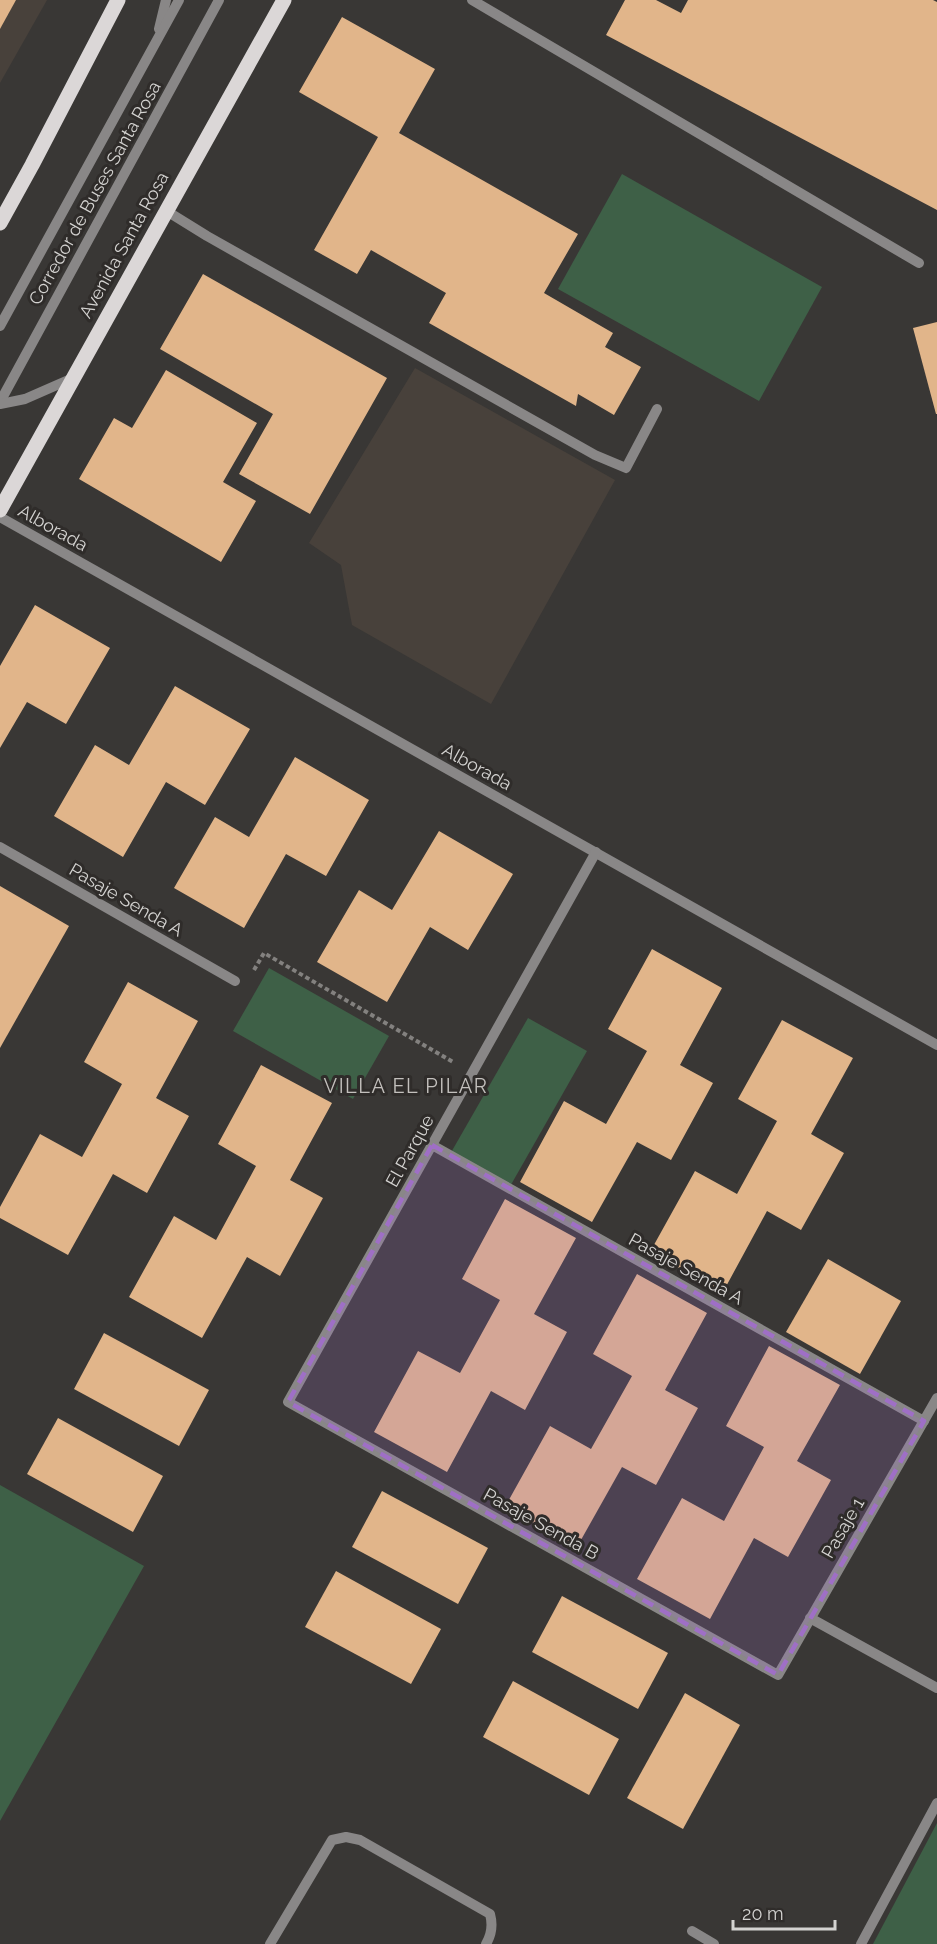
<svg xmlns="http://www.w3.org/2000/svg" width="937" height="1944" viewBox="0 0 937 1944" font-family="Raleway,sans-serif">
<style>
.built{fill:#48413b}
.green{fill:#3e6047}
.building{fill:#e1b58a}
.lines{fill:none;stroke-linecap:round;stroke-linejoin:round}
.path{stroke:#83817f;stroke-width:4;stroke-dasharray:4.5 3;stroke-linecap:butt}
.minor{stroke:#898787;stroke-width:10}
.major{stroke:#dbd7d7;stroke-width:15}
.marked{fill:#9f6fc6;fill-opacity:0.2;stroke:#9f6fc6;stroke-width:4.5;stroke-dasharray:12 8;stroke-linejoin:round}
.labels{text-anchor:middle;stroke-width:6;stroke-linejoin:round;paint-order:stroke}
.street-label{font-size:18px;fill:#d4d3d1;stroke:#2f2c2a}
.neighbourhood-label{font-size:20px;letter-spacing:1.5px;fill:#c3c0bd;stroke:#2f2c2a}
</style>
<rect width="100%" height="100%" fill="#393735"/>
<g class="built">
<path d="M0 0H47L0 83Z"/>
<path d="M415 368 615 480 491 704 352 625 341 565 309 543Z"/>
</g>
<g class="green">
<path d="M622 174 822 287 759 401 558 289Z"/>
<path d="M269 968 389 1036 353 1099 233 1031Z"/>
<path d="M528 1018 587 1051 508 1190 449 1156Z"/>
<path d="M0 1485 144 1566 0 1821Z"/>
<path d="M937 1823V1944H873Z"/>
</g>
<g class="building">
<path d="M0 0H16L0 29Z"/>
<path d="M625 0H656L681 13 688 0H933L937 2V210L606 35Z"/>
<path d="M342 17 435 69 399 133 578 234 544 293 613 333 605 347 641 367 614 415 578 394 576 406 429 323 446 293 371 250 357 274 314 250 378 137 299 92Z"/>
<path d="M203 274 387 378 310 514 239 474 273 414 160 349Z"/>
<path d="M937 322V414H936L913 328Z"/>
<path d="M166 370 257 423 223 482 256 501 221 562 79 479 114 418 132 428Z"/>
<path d="M35 605 110 648 66 724 27 702 0 748V666Z"/>
<path d="M175 686 250 729 205 805 166 782 123 857 54 816 95 745 129 765Z"/>
<path d="M295 757 369 800 326 876 286 854 244 928 174 888 215 817 249 837Z"/>
<path d="M439 831 513 874 468 950 430 927 387 1002 317 962 359 890 392 910Z"/>
<path d="M0 886 69 926 0 1048Z"/>
<path d="M652 949 722 988 680 1065 713 1083 671 1160 637 1142 592 1222 520 1182 564 1101 606 1124 647 1051 608 1029Z"/>
<path d="M128 982 198 1021 156 1098 189 1116 147 1193 113 1174 68 1255 0 1218V1207L40 1134 82 1157 122 1084 84 1062Z"/>
<path d="M782 1020 853 1058 811 1134 844 1153 801 1230 767 1211 723 1292 650 1252 695 1171 737 1194 777 1121 738 1099Z"/>
<path d="M261 1065 332 1103 290 1180 323 1198 280 1276 247 1257 202 1338 129 1297 174 1216 216 1240 256 1166 218 1144Z"/>
<path d="M505 1199 576 1238 534 1314 567 1332 525 1410 491 1391 447 1472 374 1432 418 1351 460 1373 500 1300 462 1279Z"/>
<path d="M828 1259 901 1301 860 1374 786 1332Z"/>
<path d="M637 1274 707 1313 665 1390 698 1408 656 1485 622 1467 577 1547 505 1507 550 1426 591 1449 632 1376 593 1354Z"/>
<path d="M104 1333 209 1390 179 1446 74 1389Z"/>
<path d="M769 1346 840 1385 797 1461 831 1480 788 1557 754 1538 710 1619 637 1579 682 1498 724 1521 764 1447 726 1426Z"/>
<path d="M58 1418 163 1476 133 1532 27 1474Z"/>
<path d="M382 1491 488 1548 458 1604 352 1547Z"/>
<path d="M336 1571 441 1629 411 1684 305 1627Z"/>
<path d="M562 1596 668 1653 638 1709 532 1652Z"/>
<path d="M513 1681 619 1739 589 1795 483 1737Z"/>
<path d="M685 1693 740 1725 683 1829 627 1798Z"/>
</g>
<g class="lines">
<path class="path" d="M254 970 264 953 453 1062"/>
<g class="minor">
<path d="M472 0 919 263"/>
<path d="M159 29 166 0"/>
<path d="M165 210 207 236 595 455 626 468 657 409"/>
<path d="M0 326 179 0"/>
<path d="M0 402 219 0"/>
<path d="M0 404 25 399 73 378"/>
<path d="M0 517 937 1045"/>
<path d="M0 847 235 981"/>
<path d="M596 852 288 1402 778 1675 937 1398"/>
<path d="M432 1145 924 1421"/>
<path d="M810 1618 937 1688"/>
<path d="M692 1931 714 1944"/>
<path d="M270 1944 332 1840 346 1837 360 1840 490 1914C493 1925 492 1934 486 1944"/>
<path d="M861 1944 937 1803"/>
</g>
<g class="major">
<path d="M0 223 32 165 118 0"/>
<path d="M0 510 284 0"/>
</g>
</g>
<path class="marked" d="M432 1145 924 1421 778 1675 288 1402Z"/>
<g class="labels">
<g class="street-label">
<text transform="translate(95 193) rotate(-61)" y="6">Corredor de Buses Santa Rosa</text>
<text transform="translate(124 245) rotate(-61)" y="6">Avenida Santa Rosa</text>
<text transform="translate(53 528) rotate(29)" y="6">Alborada</text>
<text transform="translate(477 767) rotate(29)" y="6">Alborada</text>
<text transform="translate(126 900) rotate(30)" y="6">Pasaje Senda A</text>
<text transform="translate(410 1151) rotate(-61)" y="6">El Parque</text>
<text transform="translate(686 1269) rotate(29)" y="6">Pasaje Senda A</text>
<text transform="translate(541 1524) rotate(29)" y="6">Pasaje Senda B</text>
<text transform="translate(843 1528) rotate(-60)" y="6">Pasaje 1</text>
</g>
<g class="neighbourhood-label">
<text x="406" y="1093">VILLA EL PILAR</text>
</g>
</g>
<path d="M733 1920v9h102v-9" fill="none" stroke="#d4d3d1" stroke-width="3"/>
<text x="742" y="1920" font-size="18" fill="#d4d3d1" stroke="#2f2c2a" stroke-width="4.5" paint-order="stroke">20 m</text>
</svg>
